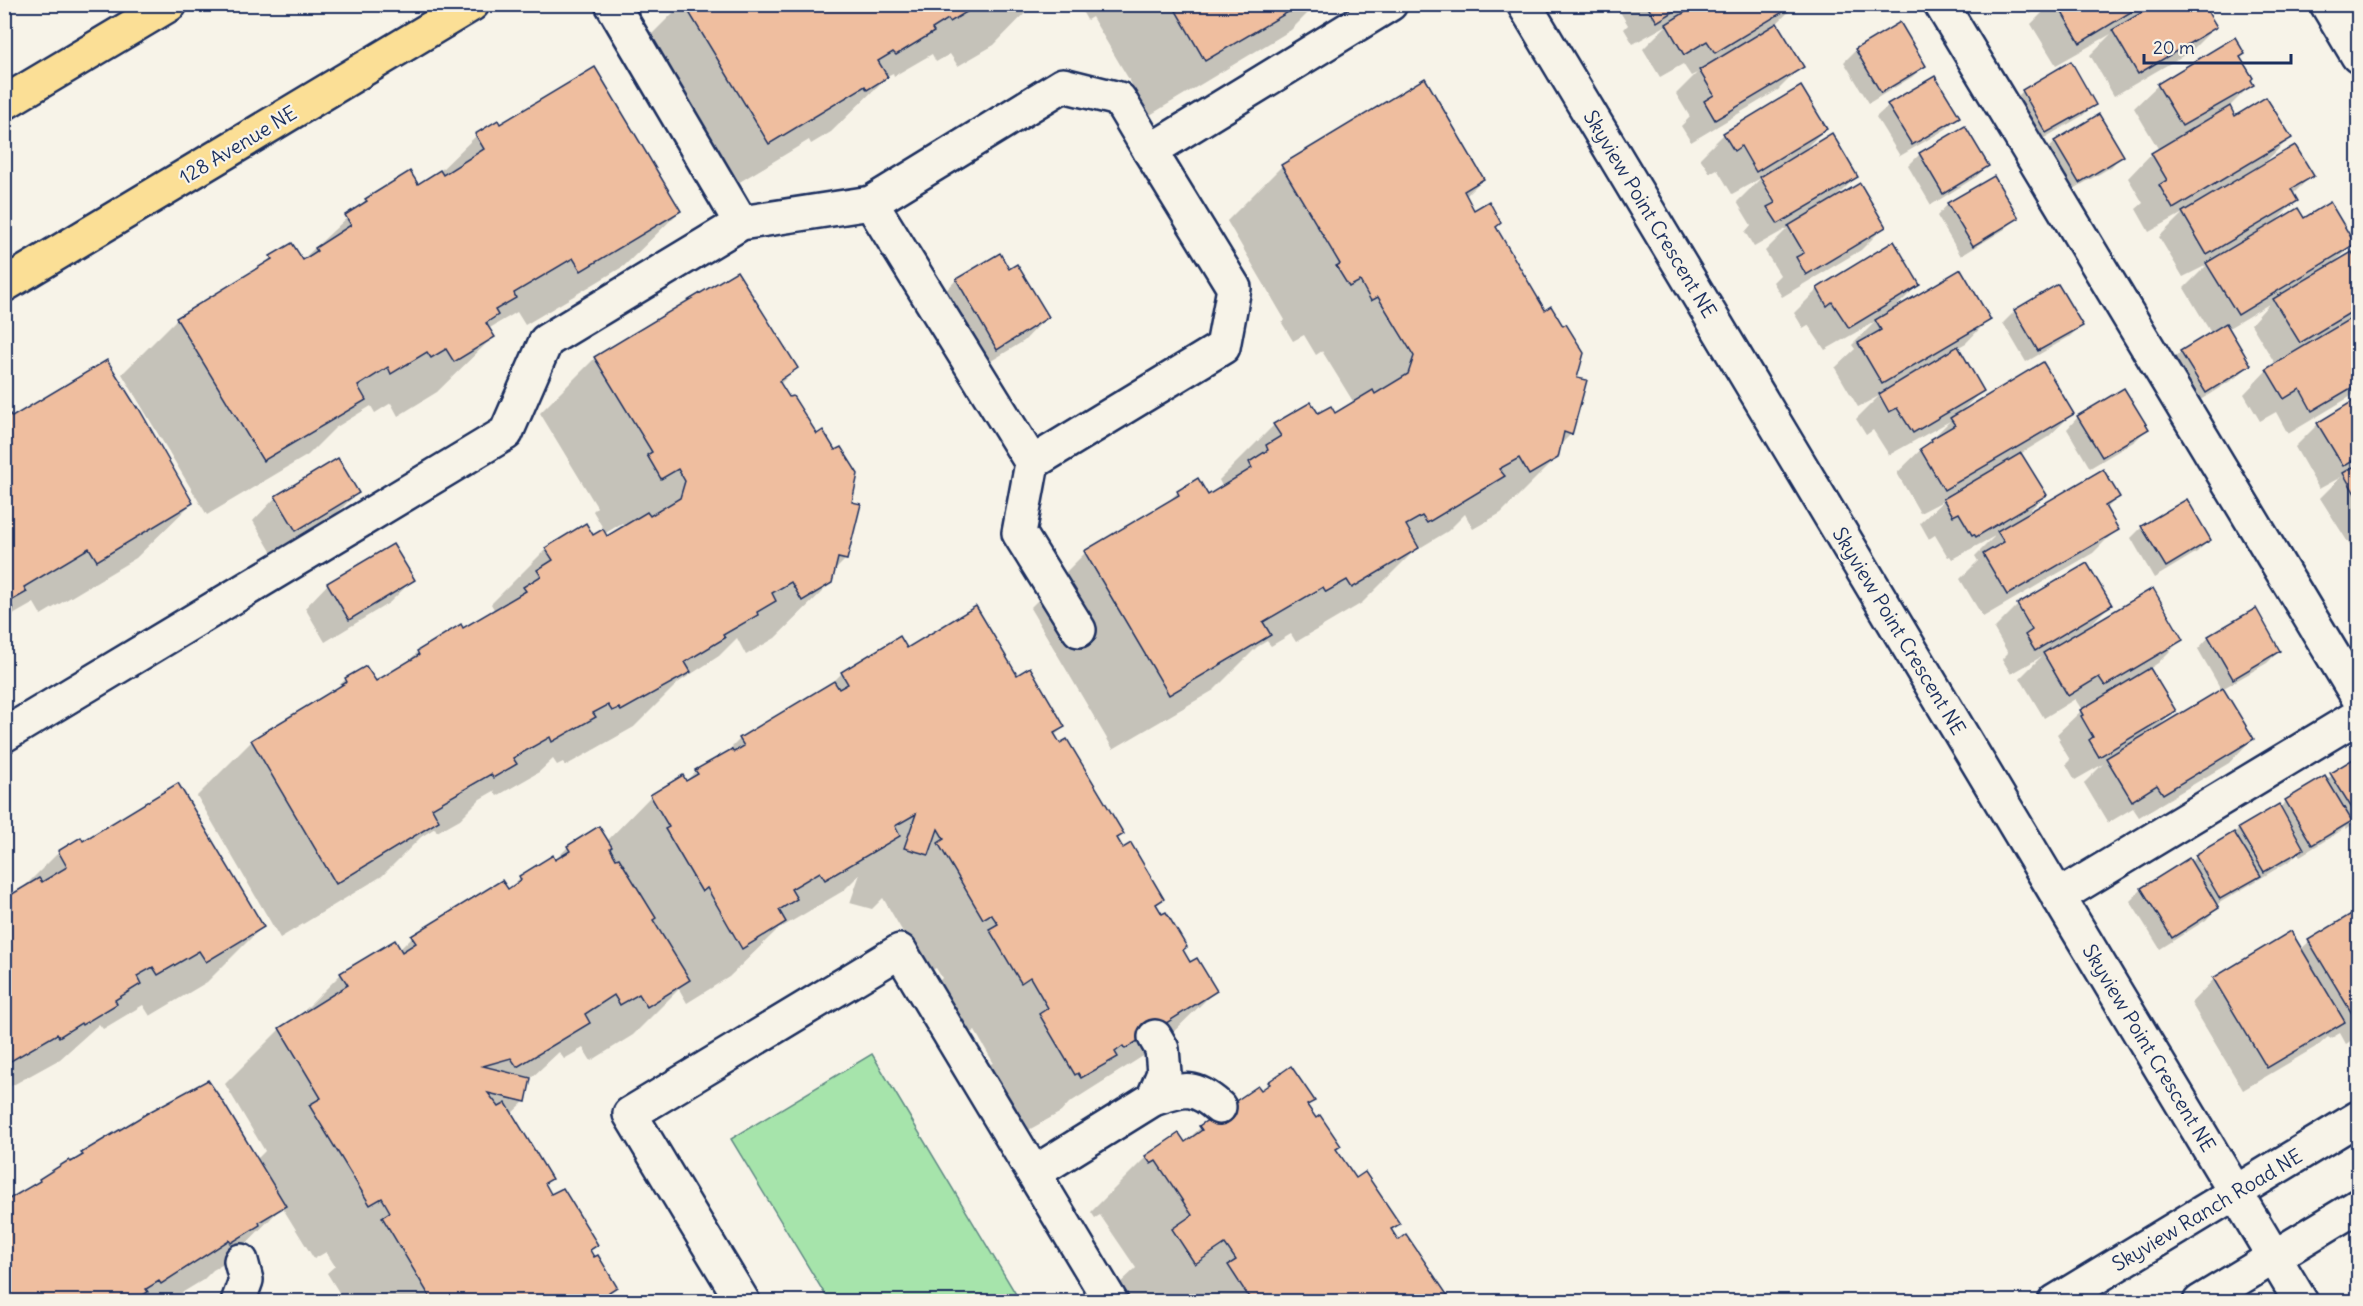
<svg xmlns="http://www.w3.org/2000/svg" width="2363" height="1306" viewBox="0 0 2363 1306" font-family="Delius,sans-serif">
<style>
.green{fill:#a6e4ab;stroke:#608a84;stroke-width:1.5}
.shadow{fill:#0003;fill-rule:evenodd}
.building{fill:#efbe9f;stroke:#1b2f5e;stroke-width:1.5}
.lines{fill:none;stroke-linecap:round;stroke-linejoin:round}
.minor-casing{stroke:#1b2f5e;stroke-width:38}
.major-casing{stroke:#1b2f5e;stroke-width:38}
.minor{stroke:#f7f3e8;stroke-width:33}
.major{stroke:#fbdf96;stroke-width:33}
.labels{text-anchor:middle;stroke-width:4.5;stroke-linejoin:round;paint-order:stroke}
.street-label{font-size:20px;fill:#1b2f5e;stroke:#f7f3e8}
</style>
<rect width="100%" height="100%" fill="#f7f3e8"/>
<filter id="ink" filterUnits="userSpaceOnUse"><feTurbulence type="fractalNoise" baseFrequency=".0167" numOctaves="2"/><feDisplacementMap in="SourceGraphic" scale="12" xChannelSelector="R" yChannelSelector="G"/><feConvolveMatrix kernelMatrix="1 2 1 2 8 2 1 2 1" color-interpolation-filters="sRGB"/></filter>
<g filter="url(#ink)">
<path class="green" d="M872 1054 1020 1301H829L731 1139Z"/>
<g class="shadow">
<path d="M682 4H1034L994 45 958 66 950 54 936 62 932 54 894 76 893 73 889 75 831 132 811 144 809 140 713 198 628 58Z"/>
<path d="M1078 4H1317L1291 30 1150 115 1092 17 1087 20Z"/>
<path d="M1797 4 1776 24 1802 66 1778 90 1691 142 1681 126 1690 117 1676 94 1697 73 1691 76 1683 64 1660 77 1643 49 1667 25 1633 44 1624 29 1628 25 1616 5Z"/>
<path d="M2024 4H2046L2030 14Z"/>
<path d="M2051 4H2152L2145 11 2215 27 2191 51 2114 96 2090 55 2111 34 2056 65 2031 24Z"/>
<path d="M1899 24 1924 66 1912 77 1869 103 1844 62 1855 51Z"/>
<path d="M2239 58 2252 84 2229 107 2235 118 2290 138 2264 163 2312 175 2292 195 2296 201 2275 222 2303 220 2353 244 2334 263 2352 254 2358 265V392L2288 434 2276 412 2260 421 2244 394 2267 370 2276 365 2251 324 2269 304 2227 329 2249 365 2238 376 2194 404 2169 363 2181 352 2211 333 2184 288 2207 265 2183 277 2159 237 2183 213 2149 232 2136 209 2143 203 2128 178 2151 154 2159 150 2134 108 2158 85Z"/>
<path d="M2071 63 2094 105 2082 116 2034 144 2011 103 2022 92Z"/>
<path d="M1934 78 1958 117 1946 129 1900 156 1876 117 1888 106Z"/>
<path d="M497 122 500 126 680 211 624 266 525 325 517 312 488 329 493 337 437 392 398 416 391 403 375 413 371 406 335 428 308 455 207 515 122 374 177 319 261 267 271 258 292 245 301 261 366 200 417 186 437 174 476 136Z"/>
<path d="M1965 128 1988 166 1976 177 1931 205 1908 166 1920 154Z"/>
<path d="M1825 129 1802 152 1856 177 1835 198 1884 227 1861 250 1782 297 1773 282 1780 275 1765 251 1788 228 1754 247 1745 232 1751 225 1737 202 1761 178 1732 194 1717 169 1710 173 1700 158 1724 134Z"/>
<path d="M2055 142 2122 155 2111 167 2067 193 2044 154Z"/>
<path d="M1282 166 1483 179 1465 197 1474 212 1495 228 1575 380 1571 434 1559 446 1557 457 1501 513 1473 529 1465 514 1448 531 1413 552 1362 603 1296 642 1291 634 1271 646 1267 641 1257 647 1214 690 1113 749 1030 608 1085 553 1164 506 1178 492 1198 480 1208 497 1223 488 1219 480 1274 425 1335 415 1354 403 1322 351 1316 355 1304 335 1293 341 1282 323 1285 320 1227 221Z"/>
<path d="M1948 204 2017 218 2005 229 1961 256 1937 216Z"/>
<path d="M1894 243 1918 285 1894 309 1989 319 1966 343 1957 348 1983 390 1961 411 2072 414 2048 437 2020 454 2045 495 2025 515 2118 497 2105 510 2117 529 2093 553 1983 617 1960 579 1978 561 1975 556 1995 536 1952 559 1950 556 1948 557 1935 535 1929 539 1920 523 1943 501 1920 513 1897 473 1950 421 1889 455 1873 430 1866 435 1856 419 1879 396 1858 407 1835 368 1855 349 1852 345 1876 321 1825 350 1808 325 1803 328 1794 313 1818 289Z"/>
<path d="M999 255 1008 271 1047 317 1024 341 973 372 933 304 956 280Z"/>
<path d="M2015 311 2081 326 2069 337 2026 362 2003 323Z"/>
<path d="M595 358 796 368 779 385 851 504 846 559 833 572 831 583 775 638 746 655 737 638 719 656 679 682 634 727 565 766 563 762 557 765 553 759 539 772 497 796 494 791 480 799 460 819 437 832 435 828 421 837 382 876 280 938 197 796 252 741 331 693 346 679 375 683 403 666 418 652 463 630 495 611 491 604 546 549 592 537 604 530 593 511 597 507 540 413ZM622 523 625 527 607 538 604 534Z"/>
<path d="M2358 400V542L2351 547 2320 498 2341 477 2319 489 2295 447 2318 424Z"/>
<path d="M2078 417 2147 429 2135 441 2090 468 2067 429Z"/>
<path d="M4 419 192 503 136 558 41 615 34 603 4 620Z"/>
<path d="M357 493 333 517 272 553 253 521 276 497Z"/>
<path d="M2142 527 2209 540 2197 552 2154 578 2131 538Z"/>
<path d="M2358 548V569L2351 556Z"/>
<path d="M2087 565 2110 605 2088 627 2182 639 2158 663 2149 669 2174 711 2155 730 2222 691 2198 649 2209 637 2279 651 2267 663 2222 689 2252 739 2229 763 2139 817 2133 808 2108 823 2084 783 2103 764 2075 780 2066 764 2070 760 2058 740 2060 739 2057 734 2082 710 2075 699 2044 718 2020 678 2041 657 2011 674 2002 659 2008 653 1994 629 2018 605Z"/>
<path d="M413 580 389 603 325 642 305 608 328 584Z"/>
<path d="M906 650 1016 677 1064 727 1054 736 1122 834 1116 840 1162 899 1155 905 1190 964 1215 991 1159 1046 1069 1103 1061 1112 1025 1132 985 1070 993 1062 975 1031 965 1037 935 986 942 978 936 968 927 973 883 898 872 909 850 903 860 874 843 891 777 930 729 977 687 1003 679 989 633 1035 591 1061 583 1048 564 1059 559 1052 529 1080 525 1101 511 1114 550 1178 544 1185 551 1196 596 1245 589 1251 615 1287 609 1294 613 1302H345L327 1273 335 1266 326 1252 314 1259 282 1207 229 1261 213 1270 203 1280 175 1297 173 1294 162 1302H4V1204L69 1162 70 1164 75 1161 82 1154 256 1160 265 1151 225 1084 280 1029 296 1019 341 974 399 950 412 937 507 891 520 878 554 861 568 847 607 841 651 796 685 782 696 771 724 755 740 739 830 685 842 673Z"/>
<path d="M2358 758V821L2346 829 2345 827 2339 832 2300 856 2298 853 2291 860 2216 905 2217 908 2206 920 2160 949 2130 901 2142 889 2190 863 2196 857 2239 829 2279 808 2286 802 2325 778 2326 780Z"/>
<path d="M82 843 262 927 207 982 150 1016 143 1005 103 1029 99 1024 60 1059 4 1090V900L19 892 59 852Z"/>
<path d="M2353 915 2354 918 2358 915V1036L2346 1044 2340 1033 2330 1039 2328 1037 2319 1045 2243 1090 2191 1003 2214 979 2300 950 2309 942Z"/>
<path d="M1269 1083 1313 1100 1306 1107 1355 1180 1398 1224 1391 1231 1398 1242 1450 1302H1172L1170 1298 1164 1302H1128L1117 1286 1136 1268 1100 1215 1095 1218 1091 1212 1146 1157 1184 1143 1200 1128 1258 1088 1261 1091Z"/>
</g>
<g class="building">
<path d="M684 4H980L950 22 948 19 932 29 934 32 896 55 893 52 878 61 888 77 867 90 865 86 769 144Z"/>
<path d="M1172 4H1300V5L1205 61Z"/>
<path d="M1646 4H1686L1657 22Z"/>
<path d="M1698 4H1796L1715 53 1707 41 1684 55 1666 24Z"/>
<path d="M2057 4H2144L2080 43Z"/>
<path d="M2156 4H2203L2217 27 2138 74 2112 30Z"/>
<path d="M1900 22 1926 66 1881 93 1855 49Z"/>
<path d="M1777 23 1804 67 1715 120 1704 101 1714 95 1699 70Z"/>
<path d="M2235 37 2245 54 2240 57 2253 78 2251 80 2254 85 2182 126 2157 84Z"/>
<path d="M2071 61 2096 105 2046 133 2022 90Z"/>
<path d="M595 67 681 211 581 271 573 258 514 293 516 298 495 310 498 315 486 323 495 337 454 362 446 349 431 358 427 352 391 374 388 367 358 386 366 400 263 461 176 318 272 259 270 256 292 243 303 260 317 251 315 248 351 225 345 215 367 201 365 199 410 171 418 184 440 170 443 175 484 149 475 134 498 120 500 124Z"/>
<path d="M1935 76 1960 117 1912 145 1887 104Z"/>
<path d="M1425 78 1484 179 1464 191 1474 210 1489 201 1501 223 1496 227 1545 310 1551 306 1563 326 1566 324 1584 353 1577 378 1587 380 1572 435 1564 432 1558 458 1529 475 1519 458 1499 469 1505 476 1427 523 1422 516 1406 525 1419 548 1352 588 1347 580 1326 592 1323 587 1263 622 1271 635 1169 695 1084 551 1179 495 1177 491 1198 478 1208 495 1252 468 1249 462 1268 450 1266 445 1281 436 1273 424 1311 402 1318 413 1331 406 1335 413 1373 390 1375 394 1408 374 1414 356 1378 297 1371 301 1360 281 1349 287 1336 266 1340 264 1281 165Z"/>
<path d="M1801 86 1827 129 1756 172 1741 146 1734 151 1723 133Z"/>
<path d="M2266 97 2292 138 2173 209 2159 185 2167 180 2151 153 2230 106 2235 116Z"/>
<path d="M2099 114 2124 156 2079 183 2054 141Z"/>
<path d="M1965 126 1989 166 1943 194 1919 153Z"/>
<path d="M1832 133 1858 177 1778 224 1767 207 1775 203 1760 177Z"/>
<path d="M2295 145 2314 176 2291 189 2298 201 2207 255 2182 212Z"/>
<path d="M1994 176 2019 218 1973 246 1947 203Z"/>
<path d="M1860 183 1886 227 1806 275 1796 257 1804 253 1788 226Z"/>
<path d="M2330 202 2355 244 2238 315 2206 263 2298 208 2304 218Z"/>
<path d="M1894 241 1920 285 1849 328 1832 302 1827 306 1817 288Z"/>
<path d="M2352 252 2358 262V308L2300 343 2273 299Z"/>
<path d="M1000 253 1009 269 1017 264 1049 317 997 350 956 279Z"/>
<path d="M1961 269 1991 320 1882 384 1858 343 1881 330 1875 320Z"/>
<path d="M737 271 798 368 779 381 789 397 793 396 817 434 823 430 835 450 841 447 858 474 852 502 861 504 847 560 838 558 832 583 802 601 791 582 772 593 776 601 757 612 758 615 723 635 725 638 685 662 691 672 621 711 619 708 612 711 608 705 593 713 596 717 552 742 550 737 513 758 517 764 493 778 491 774 432 808 439 821 336 884 251 740 347 682 345 678 366 666 376 681 419 655 417 651 461 624 463 628 526 591 523 587 541 576 537 570 553 560 545 548 586 523 593 535 603 529 607 536 647 512 650 516 680 498 685 481 678 469 661 479 647 455 652 452 594 357Z"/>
<path d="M2058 284 2083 326 2038 351 2014 310Z"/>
<path d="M2358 314V384L2312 411 2300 389 2284 399 2266 369Z"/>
<path d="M2226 323 2251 365 2206 393 2180 351Z"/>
<path d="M1958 346 1984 391 1913 433 1897 408 1889 412 1879 394Z"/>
<path d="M107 360 137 408 138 407 193 503 97 561 89 548 24 587 27 592 9 602 13 609 4 614V417L10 414 12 417Z"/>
<path d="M2043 362 2074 414 1944 490 1920 449 1932 441 1931 439 1955 425 1950 418Z"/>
<path d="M2124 388 2149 429 2102 457 2077 416Z"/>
<path d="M2358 398V457L2343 466 2317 423Z"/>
<path d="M2021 453 2047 495 1976 537 1974 534 1972 535 1959 513 1953 516 1943 499Z"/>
<path d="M338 458 359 493 296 531 275 496Z"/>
<path d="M2358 464V499L2343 473Z"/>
<path d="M2103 469 2120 497 2105 506 2119 530 2007 595 1983 554 2004 542 1997 531Z"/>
<path d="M2187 499 2211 540 2166 567 2141 526Z"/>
<path d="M393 544 415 580 349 620 327 583Z"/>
<path d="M2087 563 2112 605 2035 651 2025 635 2032 630 2017 604Z"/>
<path d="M2153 588 2183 640 2105 686 2099 677 2068 696 2043 653Z"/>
<path d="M976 606 1017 675 1030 667 1065 727 1054 733 1060 743 1067 739 1124 834 1117 838 1123 848 1131 843 1164 899 1156 904 1162 914 1166 912 1187 947 1183 950 1190 962 1197 958 1217 991 1125 1049 1123 1046 1115 1052 1118 1057 1081 1078 1078 1073 1075 1075 1039 1014 1048 1008 1030 977 1021 983 989 929 998 924 991 914 983 919 938 843 944 839 938 829 929 855 904 848 916 814 895 826 900 836 825 880 820 872 791 889 797 899 779 910 786 922 742 949 707 888 702 892 665 829 669 827 650 795 683 775 686 781 698 774 695 770 732 749 734 752 744 746 739 738 834 681 839 689 848 684 841 672 900 636 907 648Z"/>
<path d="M2256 608 2280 651 2233 679 2208 636Z"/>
<path d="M2150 668 2176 711 2099 757 2089 740 2093 737 2081 716 2083 715 2080 710Z"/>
<path d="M2223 688 2254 739 2163 794 2157 785 2132 801 2106 758Z"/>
<path d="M2358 756V818L2330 773Z"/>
<path d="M2325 776 2352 821 2312 845 2285 800Z"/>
<path d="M178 783 264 927 206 962 199 951 158 975 153 967 137 976 141 984 115 1000 117 1004 82 1025 81 1023 59 1037 57 1034 4 1065V899L39 878 42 882 67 867 58 851 81 837 83 841Z"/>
<path d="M2279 804 2304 849 2264 872 2238 828Z"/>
<path d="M599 826 612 847 610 848 616 859 619 858 656 918 653 920 690 980 647 1007 639 994 620 1005 614 995 585 1014 590 1023 517 1067 511 1058 483 1066 531 1078 526 1102 488 1093 499 1107 506 1103 552 1179 545 1183 551 1194 563 1188 598 1245 590 1250 594 1257 598 1255 617 1287 609 1292 615 1302H433L382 1217 390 1212 382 1198 370 1205 309 1105 321 1098 279 1028 348 985 340 973 395 940 402 952 416 943 411 936 502 880 508 889 521 880 519 876 553 855 555 860 570 851 567 846Z"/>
<path d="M2234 832 2261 876 2220 899 2195 855Z"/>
<path d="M2189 858 2219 908 2172 938 2141 888Z"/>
<path d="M2353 913 2355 916 2358 914V1014L2354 1017 2308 940Z"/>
<path d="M2291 931 2345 1022 2267 1068 2213 978Z"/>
<path d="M1291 1066 1315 1101 1307 1105 1316 1118 1320 1115 1341 1146 1336 1149 1356 1178 1365 1172 1400 1224 1391 1229 1398 1240 1406 1234 1452 1302H1252L1228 1265 1236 1260 1225 1244 1195 1264 1172 1229 1192 1215 1156 1161 1151 1164 1145 1156 1179 1133 1185 1142 1202 1130 1199 1126 1258 1086 1261 1090 1270 1084 1268 1082Z"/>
<path d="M208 1080 223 1102 286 1206 259 1222 260 1225 231 1243 229 1240 161 1284 159 1281 146 1289 148 1292 132 1302H4V1202L40 1181 39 1179 69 1160 71 1162 83 1155 81 1153 151 1111Z"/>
</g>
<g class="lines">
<defs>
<g id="minor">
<path d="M612 4 741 223"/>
<path d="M1524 4 2301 1302"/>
<path d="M1941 4 2358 697"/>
<path d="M2327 4 2358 56"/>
<path d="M871 203 1032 463 1019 533 1079 630"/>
<path d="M1032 463 1223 347 1234 288 1150 151"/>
<path d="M4 735 506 433 546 341 741 223 871 203 1063 85 1119 99 1150 151 1390 4"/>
<path d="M2058 897 2358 716"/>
<path d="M1153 1099C1184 1089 1193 1084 1219 1107"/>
<path d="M1034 1173 1153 1099 1164 1073 1162 1049 1155 1037"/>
<path d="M238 1302 246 1280 241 1261"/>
<path d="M743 1302 630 1114 900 951 1111 1302"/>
<path d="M2055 1302 2358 1118"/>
<path d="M2200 1302 2358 1206"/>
</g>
<g id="major">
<path d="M4 103 170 4"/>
<path d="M4 285 472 4"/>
</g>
</defs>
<use href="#minor" class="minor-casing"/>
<use href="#major" class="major-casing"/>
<use href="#minor" class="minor"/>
<use href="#major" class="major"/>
</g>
</g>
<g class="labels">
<g class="street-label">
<text transform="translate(238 145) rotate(-31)" y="7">128 Avenue NE</text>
<text transform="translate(1650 214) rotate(59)" y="7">Skyview Point Crescent NE</text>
<text transform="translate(1899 631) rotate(59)" y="7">Skyview Point Crescent NE</text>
<text transform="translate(2149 1048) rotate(59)" y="7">Skyview Point Crescent NE</text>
<text transform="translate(2207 1210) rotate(-31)" y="7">Skyview Ranch Road NE</text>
</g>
</g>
<rect width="2363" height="1306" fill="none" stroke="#f7f3e8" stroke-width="24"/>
<rect x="12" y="12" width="2339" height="1282" fill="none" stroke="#1b2f5e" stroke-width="2" filter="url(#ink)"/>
<path d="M2144 54v9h147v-9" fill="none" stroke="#1b2f5e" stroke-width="3"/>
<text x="2153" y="54" font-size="18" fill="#1b2f5e" stroke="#f7f3e8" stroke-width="4.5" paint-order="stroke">20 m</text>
</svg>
